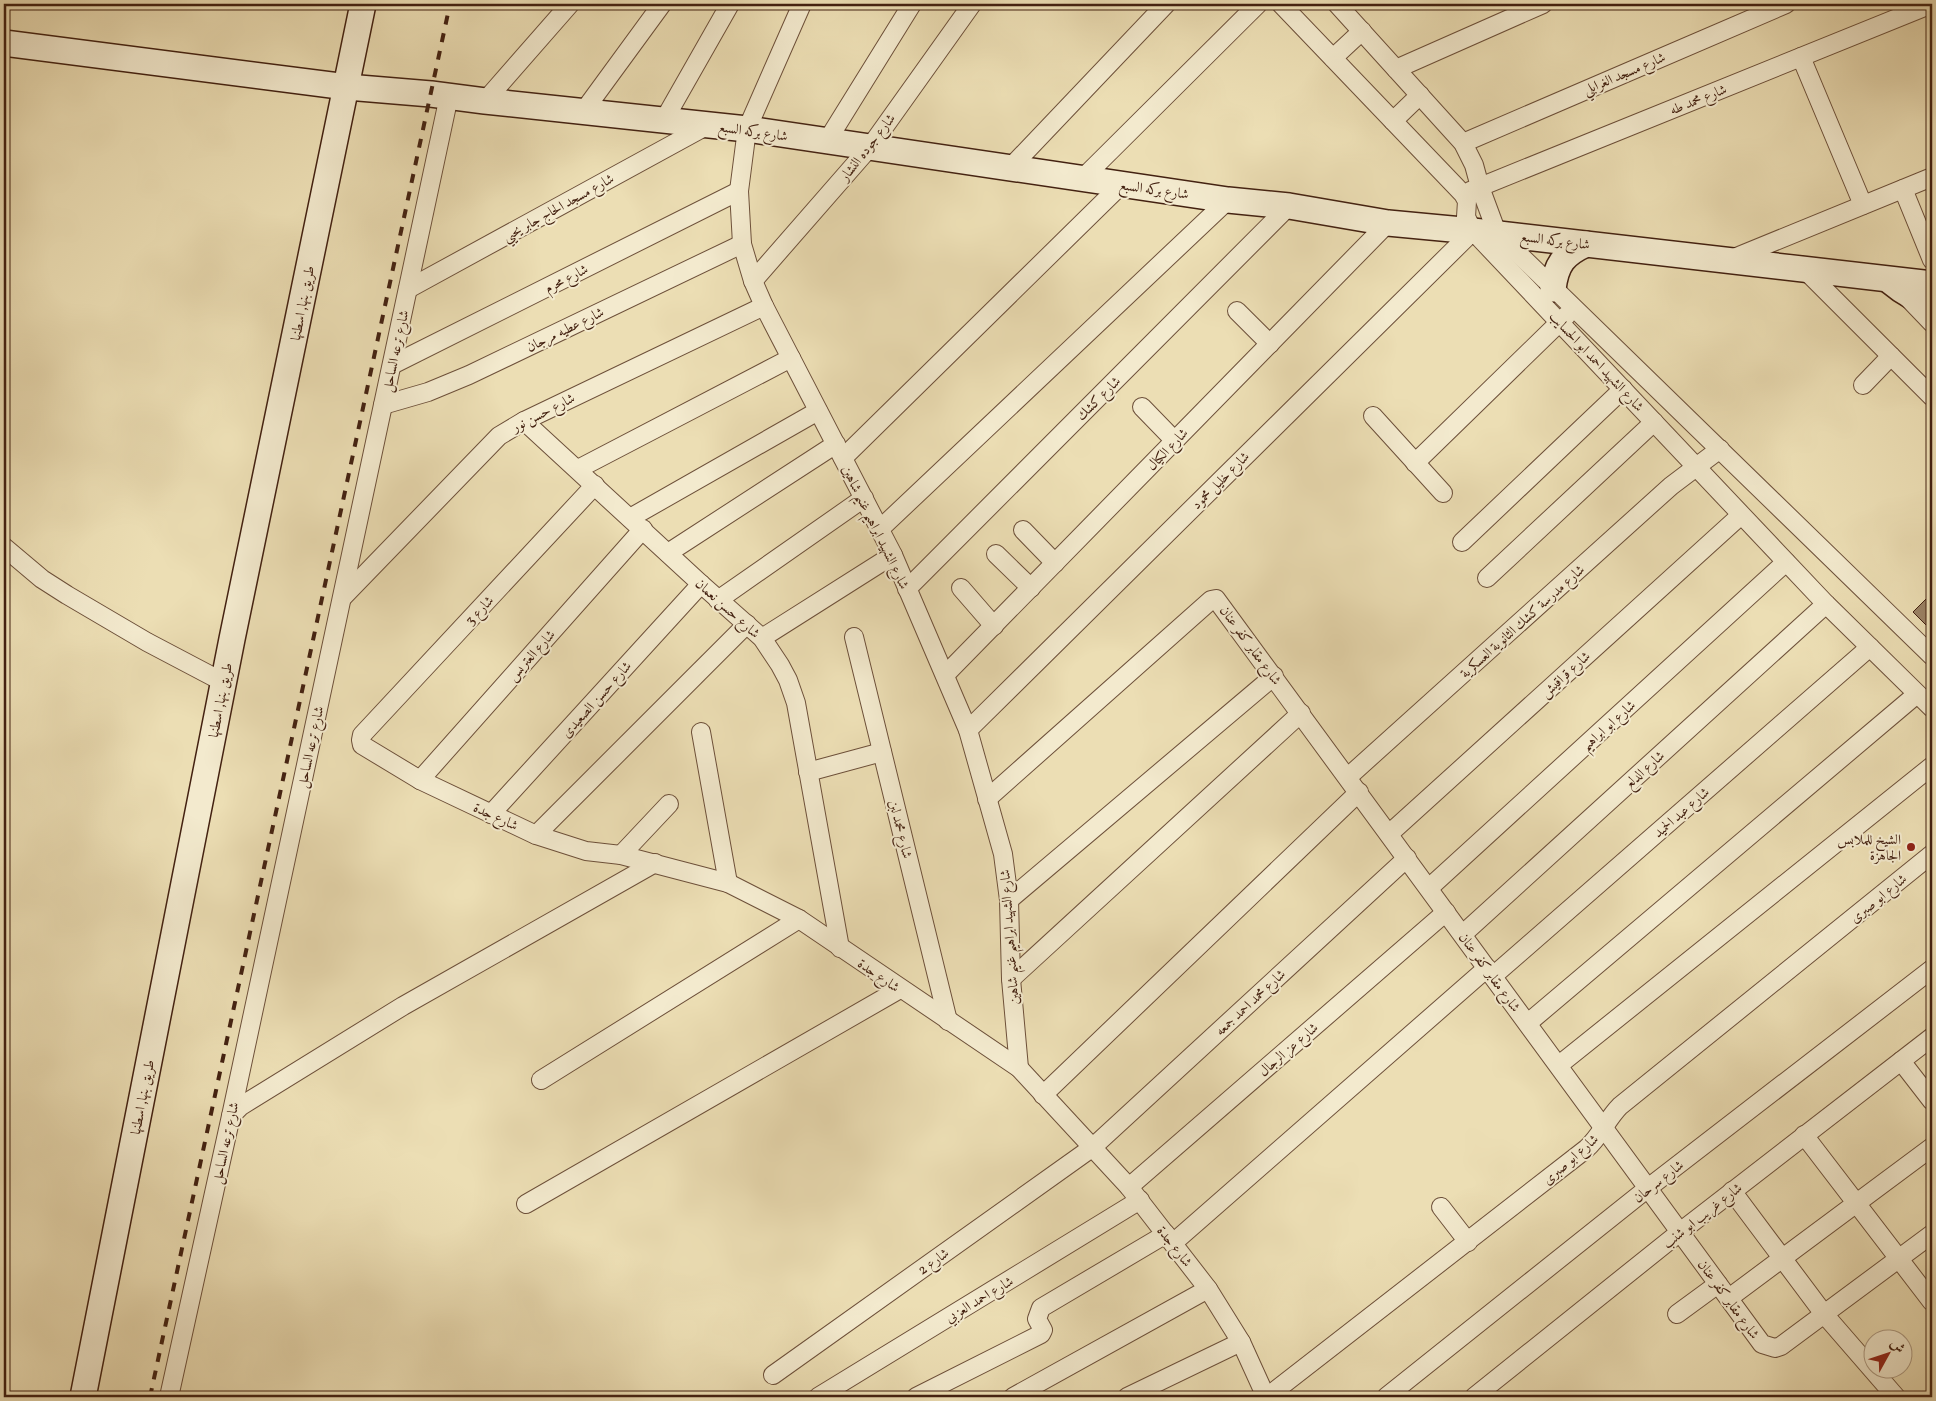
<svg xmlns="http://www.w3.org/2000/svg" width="1936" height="1401" viewBox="0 0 1936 1401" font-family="Vollkorn,Amiri,serif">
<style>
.building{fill:#9b8366;stroke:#432111}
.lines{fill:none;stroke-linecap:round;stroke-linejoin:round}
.minor-casing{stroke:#6d503a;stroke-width:20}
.secondary-casing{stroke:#432111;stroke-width:28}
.minor{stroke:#f3eace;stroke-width:18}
.secondary{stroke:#f3eace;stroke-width:25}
.rail{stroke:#432111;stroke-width:4;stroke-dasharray:9 9;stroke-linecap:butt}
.poi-dot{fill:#8f2418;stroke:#f3eace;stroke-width:2}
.labels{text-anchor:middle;stroke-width:4;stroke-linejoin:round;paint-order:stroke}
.street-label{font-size:14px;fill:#432111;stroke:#f3eace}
.poi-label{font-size:14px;fill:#432111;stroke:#f3eace;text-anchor:end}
</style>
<rect width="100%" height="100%" fill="#ecdeb4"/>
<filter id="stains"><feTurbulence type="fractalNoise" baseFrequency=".004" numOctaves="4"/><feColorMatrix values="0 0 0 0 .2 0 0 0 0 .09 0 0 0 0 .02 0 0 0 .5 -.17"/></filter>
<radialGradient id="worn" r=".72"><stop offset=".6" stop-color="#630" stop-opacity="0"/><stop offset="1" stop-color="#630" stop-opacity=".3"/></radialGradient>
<path class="building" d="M1926 599 1932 604V631L1913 612Z"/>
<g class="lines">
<defs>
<g id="minor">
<path d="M802 4 747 129 739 191 742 244 753 281 764 306 893 555 968 730 1003 854 1009 900 1011 979 1019 1068"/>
<path d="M1281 4 1463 194 1467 201 1466 217 1473 231 1826 604 1932 708"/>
<path d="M1337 4 1463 143 1474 165 1480 187 1497 233 1932 656"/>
<path d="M1801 57 1863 205"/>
<path d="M1333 58 1362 31"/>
<path d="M1396 69 1543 4"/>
<path d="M485 101 570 4"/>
<path d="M583 112 662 4"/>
<path d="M664 120 730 4"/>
<path d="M1393 121 1420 95"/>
<path d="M827 141 912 4"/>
<path d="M1463 143 1786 4"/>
<path d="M1010 168 1166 4"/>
<path d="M1082 179 1258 4"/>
<path d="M1903 189 1932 260"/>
<path d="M1470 191 1932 4"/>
<path d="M1729 260 1932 177"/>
<path d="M1805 270 1932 397"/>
<path d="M753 281 870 147 972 4"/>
<path d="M408 289 708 125"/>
<path d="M1908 298 1932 323"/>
<path d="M1237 311 1270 344"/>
<path d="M392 365 739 191"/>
<path d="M1863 385 1891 356"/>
<path d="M383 405 428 392 469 375 742 244"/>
<path d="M1142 407 1175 441"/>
<path d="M1373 416 1443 493"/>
<path d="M524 421 701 584 762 638 780 665 788 680 796 703 840 948"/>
<path d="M843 458 1122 184"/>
<path d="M1415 463 1567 315"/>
<path d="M578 469 791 358"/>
<path d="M595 485 362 735 361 740 362 745 420 780 536 835 586 851 621 855 728 883 799 919 1019 1068 1129 1187 1208 1289 1241 1342 1266 1397"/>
<path d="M630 518 818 411"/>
<path d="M880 529 1228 200"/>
<path d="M1023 530 1055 563"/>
<path d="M1462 542 1623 389"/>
<path d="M4 547 42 579 67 595 147 642 223 682"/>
<path d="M668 553 836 444"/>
<path d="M996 554 1031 588"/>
<path d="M1487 578 1654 422"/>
<path d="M961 588 994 626"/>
<path d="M907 589 1289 206"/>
<path d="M343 597 499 436 524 421 764 306"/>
<path d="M718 600 864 498"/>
<path d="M854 637 948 1021"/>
<path d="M762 638 893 555"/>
<path d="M945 675 1388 223"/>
<path d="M968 730 1473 231"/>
<path d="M701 732 728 883"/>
<path d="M808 772 882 752"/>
<path d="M1348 777 1671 486 1720 449"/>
<path d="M420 780 643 529"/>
<path d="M987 799 1211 600 1216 599 1762 1344 1775 1348 1781 1346 1932 1234"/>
<path d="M491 814 701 584"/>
<path d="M1389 834 1741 515"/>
<path d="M536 835 747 624"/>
<path d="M621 855 669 804"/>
<path d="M1429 888 1786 562"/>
<path d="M1009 900 1274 676"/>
<path d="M1463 934 1826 604"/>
<path d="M1493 976 1870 647"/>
<path d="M1011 979 1301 713"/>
<path d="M1528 1023 1917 694"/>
<path d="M1901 1061 1932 1101"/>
<path d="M1559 1065 1932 766"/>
<path d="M541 1080 799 919"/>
<path d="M1043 1095 1359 792"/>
<path d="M231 1116 241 1106 403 1006 655 863"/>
<path d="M1804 1135 1932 1302"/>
<path d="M1129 1187 1446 912"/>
<path d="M1732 1191 1824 1314 1896 1397"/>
<path d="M526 1204 900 989"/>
<path d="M1441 1207 1468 1242"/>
<path d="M1173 1243 1487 968"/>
<path d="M1729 1298 1932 1147"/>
<path d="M1677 1314 1718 1284"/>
<path d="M773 1375 1093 1147 1407 858"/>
<path d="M169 1397 231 1116 449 96"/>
<path d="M818 1397 1140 1200"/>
<path d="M916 1397 1041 1334 1043 1330 1037 1319 1041 1308 1166 1234"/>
<path d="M1013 1397 1208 1289"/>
<path d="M1127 1397 1241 1342"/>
<path d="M1267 1397 1586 1149C1600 1137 1607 1119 1620 1106L1932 854"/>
<path d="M1386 1397 1648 1188 1932 969"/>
<path d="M1474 1397 1680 1232 1932 1037"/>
</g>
<g id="secondary">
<path d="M4 43 347 87 431 94 485 101 747 129 1228 200 1289 206 1388 223 1473 231 1932 284"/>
<path d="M1891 282C1904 293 1916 300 1932 304"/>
<path d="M1553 289C1556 264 1564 254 1586 244"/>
<path d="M83 1397 232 639 363 4"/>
</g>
</defs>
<use href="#minor" class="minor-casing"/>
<use href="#secondary" class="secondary-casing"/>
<use href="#minor" class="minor"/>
<use href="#secondary" class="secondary"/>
<path class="rail" d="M150 1397 450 4"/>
</g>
<circle class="poi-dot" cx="1911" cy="847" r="5"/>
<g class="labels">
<g class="street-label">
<text transform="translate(1624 73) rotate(-23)" y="5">شارع مسجد الغرابلي</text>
<text transform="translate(1698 99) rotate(-22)" y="5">شارع محمد طه</text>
<text transform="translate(753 131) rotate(8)" y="5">شارع بركه السبع</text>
<text transform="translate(867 147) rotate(-52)" y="5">شارع جوده النشار</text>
<text transform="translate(1154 189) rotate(8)" y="5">شارع بركه السبع</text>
<text transform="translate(558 207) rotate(-29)" y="5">شارع مسجد الحاج جابر يحيي</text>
<text transform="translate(1555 240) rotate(7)" y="5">شارع بركه السبع</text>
<text transform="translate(566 278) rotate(-27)" y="5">شارع محرم</text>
<text transform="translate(302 303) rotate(-79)" y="5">طريق بنها, اسطنها</text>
<text transform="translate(565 329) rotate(-26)" y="5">شارع عطيه مرجان</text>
<text transform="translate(395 351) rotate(-78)" y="5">شارع ترعه الساحل</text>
<text transform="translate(1597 361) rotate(47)" y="5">شارع الشهيد احمد ابو الحسايب</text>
<text transform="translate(1098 398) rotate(-45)" y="5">شارع كشك</text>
<text transform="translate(543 412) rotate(-27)" y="5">شارع حسن نور</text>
<text transform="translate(1167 449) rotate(-46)" y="5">شارع الكيال</text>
<text transform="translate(1220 480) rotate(-45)" y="5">شارع خليل محمود</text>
<text transform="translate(876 527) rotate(64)" y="5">شارع الشهيد ابراهيم غنيم شاهين</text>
<text transform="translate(728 608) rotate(42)" y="5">شارع حسن نعمان</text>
<text transform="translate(479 610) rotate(-47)" y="5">شارع 3</text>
<text transform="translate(1522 621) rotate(-42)" y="5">شارع مدرسة كشك الثانوية العسكرية</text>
<text transform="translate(1251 645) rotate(54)" y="5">شارع مقابر كفر عنان</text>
<text transform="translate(531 655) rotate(-48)" y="5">شارع العتريس</text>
<text transform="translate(1565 674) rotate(-42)" y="5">شارع قراقيش</text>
<text transform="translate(596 699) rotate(-48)" y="5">شارع حسن الصعيدى</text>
<text transform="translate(220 700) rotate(-79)" y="5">طريق بنها, اسطنها</text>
<text transform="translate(1608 725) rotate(-42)" y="5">شارع ابو ابراهيم</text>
<text transform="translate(310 747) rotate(-78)" y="5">شارع ترعه الساحل</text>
<text transform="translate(1644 769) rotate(-42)" y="5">شارع الدلع</text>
<text transform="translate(1681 812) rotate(-41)" y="5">شارع عبد الحميد</text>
<text transform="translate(496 816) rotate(25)" y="5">شارع جدة</text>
<text transform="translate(901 829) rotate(76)" y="5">شارع محمد لبن</text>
<text transform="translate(1878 898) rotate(-39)" y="5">شارع ابو صبرى</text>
<text transform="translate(1009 937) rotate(-94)" y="5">شارع الشهيد ابراهيم غنيم شاهين</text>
<text transform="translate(1490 972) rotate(54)" y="5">شارع مقابر كفر عنان</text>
<text transform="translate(879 975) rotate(35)" y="5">شارع جدة</text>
<text transform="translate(1250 1002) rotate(-43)" y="5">شارع محمد احمد جمعه</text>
<text transform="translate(1288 1049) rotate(-41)" y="5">شارع عز الرجال</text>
<text transform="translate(142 1097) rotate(-79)" y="5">طريق بنها, اسطنها</text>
<text transform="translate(225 1143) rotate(-78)" y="5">شارع ترعه الساحل</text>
<text transform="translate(1570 1159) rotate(-41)" y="5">شارع ابو صبرى</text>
<text transform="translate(1658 1181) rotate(-38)" y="5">شارع سرحان</text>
<text transform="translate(1702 1215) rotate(-38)" y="5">شارع غريب ابو شنب</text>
<text transform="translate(1175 1246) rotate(52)" y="5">شارع جدة</text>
<text transform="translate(933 1261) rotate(-36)" y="5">شارع 2</text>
<text transform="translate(979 1299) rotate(-31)" y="5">شارع احمد العزبي</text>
<text transform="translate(1729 1299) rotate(54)" y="5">شارع مقابر كفر عنان</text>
</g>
<g class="poi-label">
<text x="1901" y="844">الشيخ للملابس<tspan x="1901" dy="16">الجاهزة</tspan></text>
</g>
</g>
<rect width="1936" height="1401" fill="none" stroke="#ecdeb4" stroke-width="20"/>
<rect x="5" y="5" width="1926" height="1391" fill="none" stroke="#432111" stroke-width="2.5"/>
<rect x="10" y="10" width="1916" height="1381" fill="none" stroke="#432111"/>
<g transform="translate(1888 1354) rotate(50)"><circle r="24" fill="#f3eace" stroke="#ad9a82"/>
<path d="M0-4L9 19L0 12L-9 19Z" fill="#8f2418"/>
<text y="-8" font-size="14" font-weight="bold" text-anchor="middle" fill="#432111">ش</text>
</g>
<rect width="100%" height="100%" filter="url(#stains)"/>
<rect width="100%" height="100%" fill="url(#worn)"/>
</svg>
